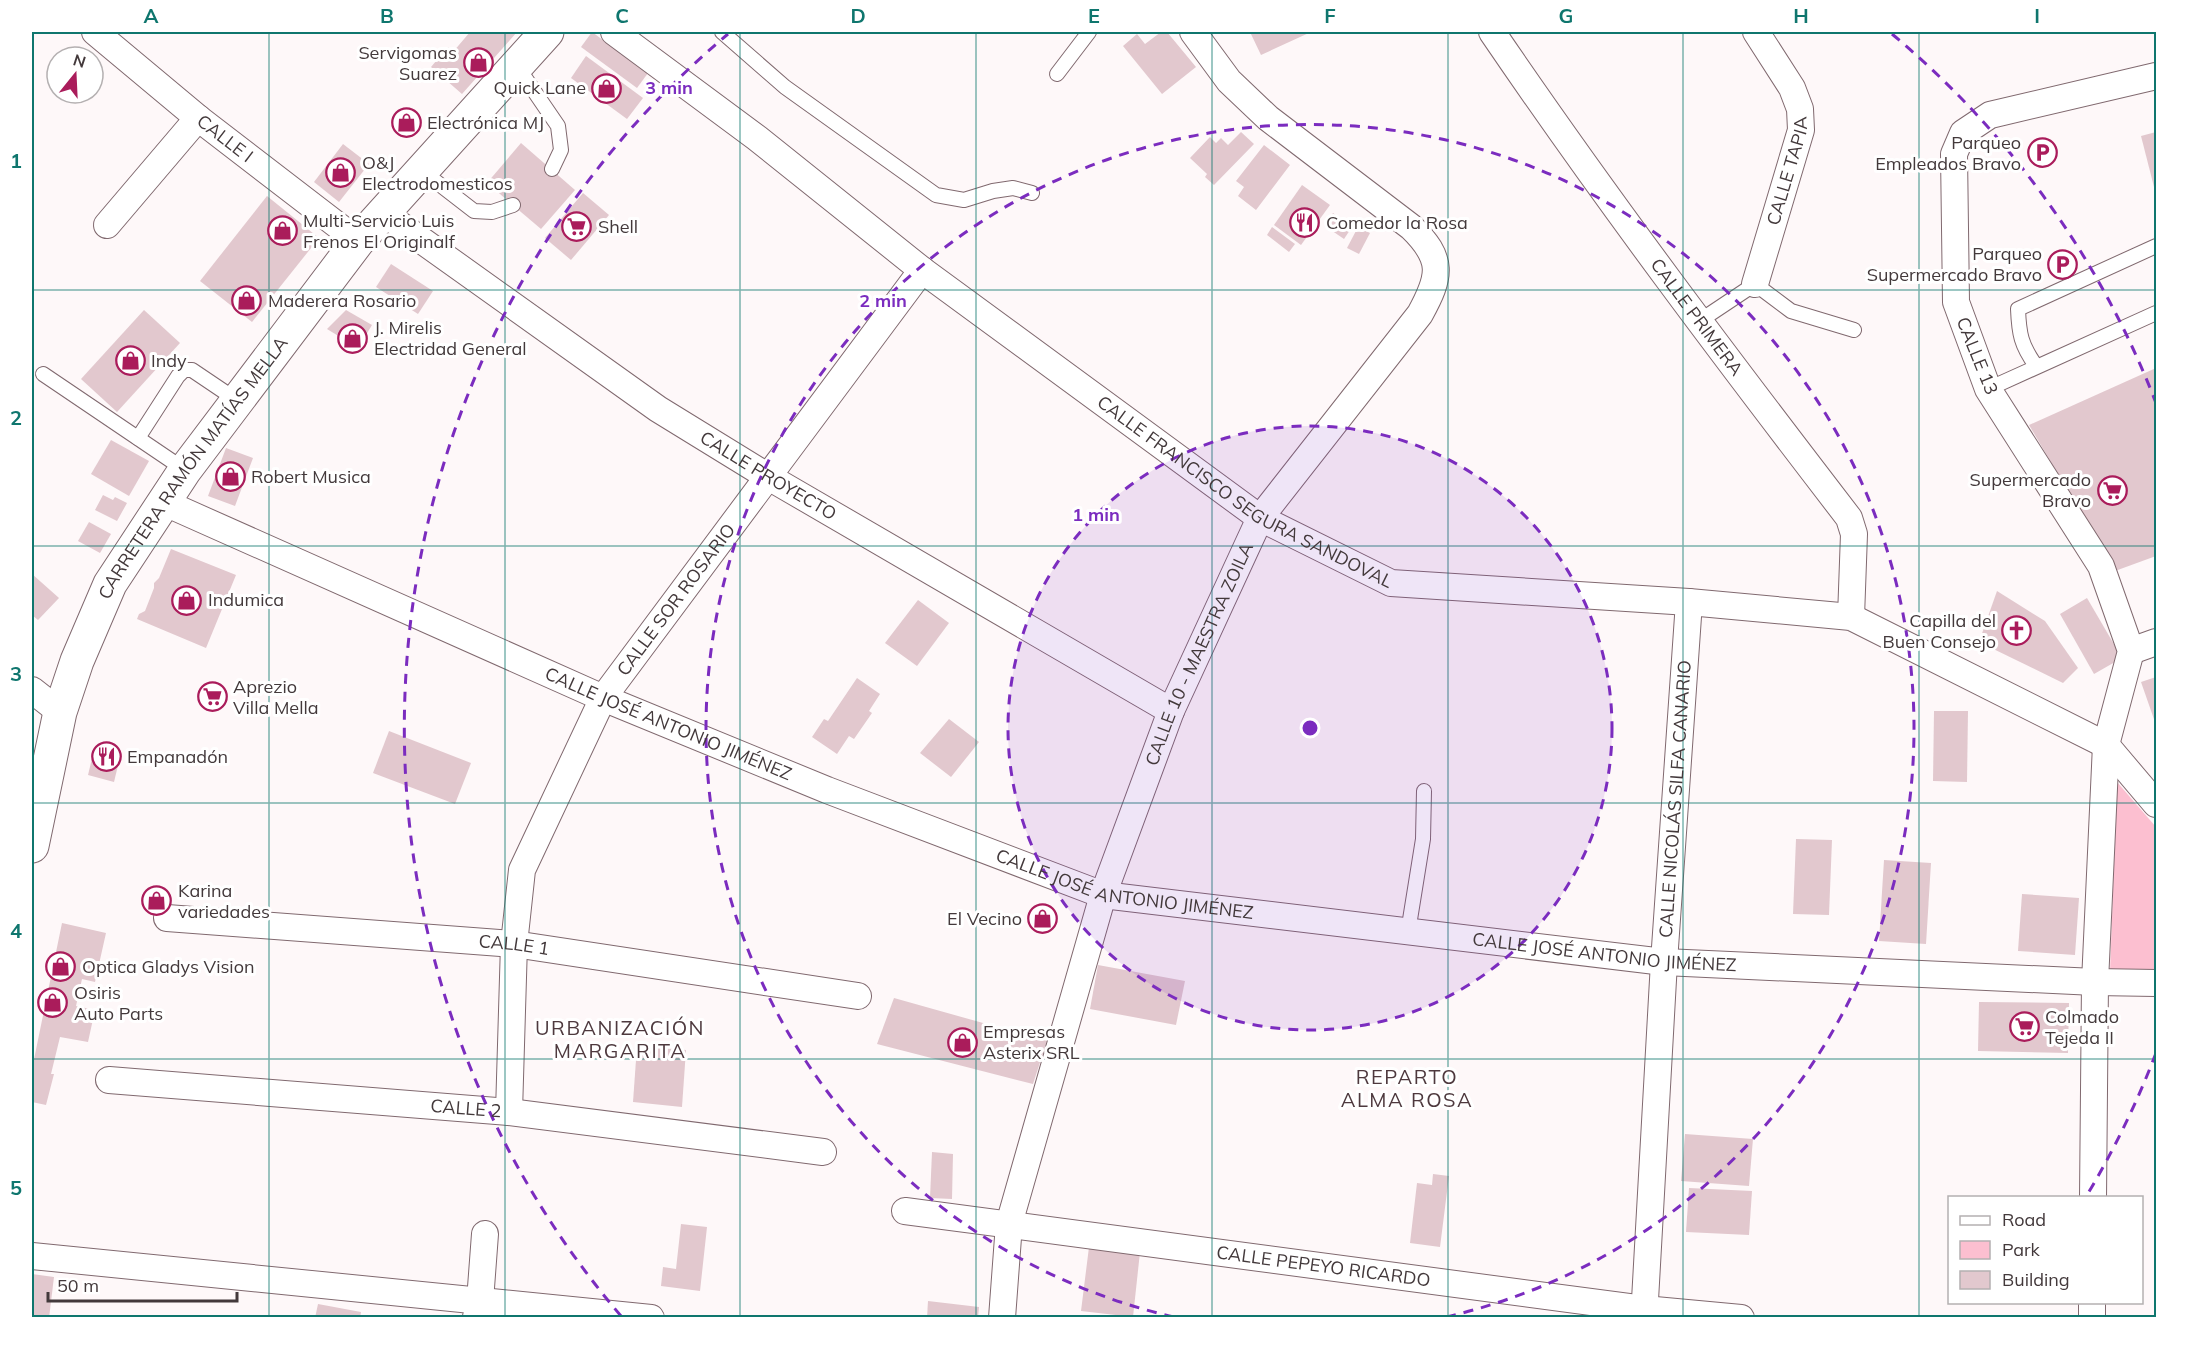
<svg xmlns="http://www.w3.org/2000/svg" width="2188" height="1349" viewBox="0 0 2188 1349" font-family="Mulish,sans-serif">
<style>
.green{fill:#fcbfd0}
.building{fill:#e2c8ce}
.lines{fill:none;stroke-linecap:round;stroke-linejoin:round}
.lane-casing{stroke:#80696f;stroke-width:16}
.street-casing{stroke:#80696f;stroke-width:28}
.secondary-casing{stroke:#80696f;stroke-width:35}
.lane{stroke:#fff;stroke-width:14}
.street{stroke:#fff;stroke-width:26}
.secondary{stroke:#fff;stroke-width:33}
.grid{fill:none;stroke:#0f766e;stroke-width:1.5;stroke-opacity:0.55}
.ring{fill:none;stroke:#7b2cbf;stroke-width:3;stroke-dasharray:10 8}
.labels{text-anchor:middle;stroke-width:6;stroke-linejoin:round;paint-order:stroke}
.poi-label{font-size:18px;fill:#43393b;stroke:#fff;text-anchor:start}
.street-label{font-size:18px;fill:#43393b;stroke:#fff}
.neighbourhood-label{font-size:20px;letter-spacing:1.5px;fill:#4e393e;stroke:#fff}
.centre{fill:#7b2cbf;stroke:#fff;stroke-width:3}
.ring-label{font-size:18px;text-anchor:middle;font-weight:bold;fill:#7b2cbf;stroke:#fff;stroke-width:6;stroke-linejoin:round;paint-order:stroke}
.neatline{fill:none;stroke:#0f766e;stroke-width:2}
.grid-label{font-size:20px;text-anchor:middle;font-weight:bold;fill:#0f766e}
</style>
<rect width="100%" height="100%" fill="#fef8f9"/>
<path class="green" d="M2117 782 2156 827V972H2110Z"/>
<g class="building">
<path d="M470 32H517L462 94 431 67 448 47 453 52Z"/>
<path d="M592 32 648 73 637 88 581 47Z"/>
<path d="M1161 32H1167L1196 67 1162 94 1123 46 1137 34 1145 44Z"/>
<path d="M1250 32H1311L1261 55Z"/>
<path d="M586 56 643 98 627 119 571 78Z"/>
<path d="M1241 132 1254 144 1214 185 1205 177 1207 174 1190 158 1210 137 1216 143 1221 138 1228 145Z"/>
<path d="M2156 132V186L2154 187 2141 136Z"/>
<path d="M521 143 575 190 541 229 487 183Z"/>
<path d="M343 144 369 164 339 202 314 182Z"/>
<path d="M1264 145 1290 165 1256 210 1238 196 1244 187 1236 181Z"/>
<path d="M1302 185 1330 205 1301 245 1274 225Z"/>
<path d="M583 193 609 215 571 260 545 238Z"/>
<path d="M267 196 319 238 252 322 200 281Z"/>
<path d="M1333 213 1352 227 1344 239 1325 226Z"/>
<path d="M1272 227 1295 244 1289 252 1267 235Z"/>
<path d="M1358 227 1370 233 1359 254 1347 248Z"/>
<path d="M391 264 433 291 418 314 376 287Z"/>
<path d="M144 310 180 343 117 412 81 379Z"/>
<path d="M346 310 372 325 358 348 327 329Z"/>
<path d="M2156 368V556L2115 571 2029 425Z"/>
<path d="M111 440 149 461 129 496 91 474Z"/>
<path d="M226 448 253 458 235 506 208 496Z"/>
<path d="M103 495 113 500 115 497 127 503 117 521 95 510Z"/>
<path d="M89 522 111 534 100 553 78 541Z"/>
<path d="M171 549 236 575 206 648 137 619 139 614 145 611 154 588V583L159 578Z"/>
<path d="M32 574 59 598 38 620 32 615Z"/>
<path d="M1997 591 2045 621 2078 668 2063 683 1979 642Z"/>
<path d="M2087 598 2122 658 2094 674 2060 614Z"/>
<path d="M918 600 949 623 917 666 885 643Z"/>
<path d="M2156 677V725L2141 682Z"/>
<path d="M857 678 880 694 869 711 872 713 854 739 849 736 837 754 812 737 824 719 828 721Z"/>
<path d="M1934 711H1968L1967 782 1933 781Z"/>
<path d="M949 719 979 742 951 777 920 753Z"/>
<path d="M389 731 471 763 455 804 373 773Z"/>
<path d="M95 746 121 753 114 782 88 775Z"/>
<path d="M1796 839 1832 840 1829 915 1793 914Z"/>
<path d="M1884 860 1931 863 1926 944 1879 941Z"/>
<path d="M2022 894 2079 898 2075 955 2018 951Z"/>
<path d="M62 923 106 933 95 982 82 979 76 1006 95 1010 88 1042 60 1037 51 1074H54L46 1105 32 1102V1069Z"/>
<path d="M1098 965 1185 981 1176 1025 1090 1009Z"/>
<path d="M894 998 1047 1041 1033 1084 877 1044Z"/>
<path d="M1979 1002 2069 1003 2068 1053 1978 1051Z"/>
<path d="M637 1046 686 1050 682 1107 633 1102Z"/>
<path d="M1685 1134 1753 1139 1749 1186 1681 1181Z"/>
<path d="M932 1152 953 1154 952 1199 930 1198Z"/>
<path d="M1433 1174 1449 1176 1440 1247 1410 1243 1417 1183 1432 1185Z"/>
<path d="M1689 1188 1752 1191 1749 1235 1686 1232Z"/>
<path d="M681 1224 707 1227 700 1291 661 1286 663 1267 676 1269Z"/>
<path d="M1089 1247 1140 1252 1133 1317 1081 1311Z"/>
<path d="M32 1274 54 1277 49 1318H32Z"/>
<path d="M928 1301 979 1307 978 1318H927Z"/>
<path d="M318 1304 361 1312 360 1318H315Z"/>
</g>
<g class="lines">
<defs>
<g id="lane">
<path d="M722 32 785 87 936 195 964 200 993 191 1013 188 1032 193"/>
<path d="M517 66 558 126 561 150 552 169"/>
<path d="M1057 74 1089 32"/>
<path d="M421 170 474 211 492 212 513 205"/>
<path d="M1698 322 1755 284 1791 311 1854 330"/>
<path d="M2036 366C2021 345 2019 334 2018 309L2156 246"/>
<path d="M43 374 185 470"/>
<path d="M1988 389 2156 313"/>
<path d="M138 438 178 376 184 370H192L238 401"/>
<path d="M1408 932 1423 839 1424 791"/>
</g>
<g id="street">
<path id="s1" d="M95 32 198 118 358 241"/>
<path id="s2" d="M614 32 757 138 922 270 1260 518 1391 583 1689 602 1851 617 2106 745 2156 804"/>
<path id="s3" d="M1492 32C1605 198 1726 358 1849 518L1854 534 1851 617"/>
<path id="s4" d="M382 212 658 409 767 476 1171 711"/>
<path d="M107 225 198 118"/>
<path id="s5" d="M1755 284 1801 130 1800 109 1792 88 1756 32"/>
<path id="s6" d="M163 502 603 698 827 790 1103 895 1664 962 2095 982 2156 983"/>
<path d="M2131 651 2156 642"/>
<path d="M32 690 60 712"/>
<path id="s7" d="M167 918 514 944 858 996"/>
<path id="s8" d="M109 1080 509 1112 823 1152"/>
<path id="s9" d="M509 1112 514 944 522 870 603 698 922 270"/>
<path d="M2093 1198 2095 982 2106 745 2131 651 2101 566 1988 389 1956 302 1954 154 1963 133 1990 115 2156 76"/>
<path id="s10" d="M905 1211 1644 1309 1741 1318"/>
<path d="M32 1256 651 1318"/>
<path d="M476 1317 480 1301 485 1234"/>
<path id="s11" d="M1002 1318 1009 1224 1103 895 1171 711 1260 518 1420 314C1441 276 1444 259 1411 227L1268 118 1229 81 1193 32"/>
<path id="s12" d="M1644 1318 1664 962 1689 602"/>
<path d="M2092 1318V1302"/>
</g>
<g id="secondary">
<path id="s13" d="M32 846 60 712 77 661 110 584 185 470 358 241 547 32"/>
</g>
</defs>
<use href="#lane" class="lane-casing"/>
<use href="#street" class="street-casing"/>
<use href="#secondary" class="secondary-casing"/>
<use href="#lane" class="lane"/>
<use href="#street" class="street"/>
<use href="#secondary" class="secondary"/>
</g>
<path class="grid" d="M269 32V1318M505 32V1318M740 32V1318M976 32V1318M1212 32V1318M1448 32V1318M1683 32V1318M1919 32V1318M32 290H2156M32 546H2156M32 803H2156M32 1059H2156"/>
<circle cx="1310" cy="728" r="302" fill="#7b2cbf" fill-opacity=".12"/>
<g class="ring">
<circle cx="1310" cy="728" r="302"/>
<path d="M1174 1317A604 604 0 1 1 1446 1317"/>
<path d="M2156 1053A906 906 0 0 1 2087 1195M621 1316A906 906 0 0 1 728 34M1892 34A906 906 0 0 1 2156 403"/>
</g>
<defs>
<symbol id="shop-ring" viewBox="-11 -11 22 22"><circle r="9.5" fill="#fff" stroke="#aa1c5b" stroke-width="1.5"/><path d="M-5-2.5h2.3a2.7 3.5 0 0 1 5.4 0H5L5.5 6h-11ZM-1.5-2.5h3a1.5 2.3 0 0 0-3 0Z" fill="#aa1c5b"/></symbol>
<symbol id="parking-ring" viewBox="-11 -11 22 22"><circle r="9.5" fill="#fff" stroke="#aa1c5b" stroke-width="1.5"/><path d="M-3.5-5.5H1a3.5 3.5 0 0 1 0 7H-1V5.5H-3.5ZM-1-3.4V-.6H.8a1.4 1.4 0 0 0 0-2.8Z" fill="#aa1c5b"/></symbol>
<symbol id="restaurant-ring" viewBox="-11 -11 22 22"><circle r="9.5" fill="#fff" stroke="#aa1c5b" stroke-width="1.5"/><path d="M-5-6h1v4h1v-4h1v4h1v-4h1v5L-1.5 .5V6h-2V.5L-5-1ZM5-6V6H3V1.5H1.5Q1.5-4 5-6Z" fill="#aa1c5b"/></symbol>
<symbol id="supermarket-ring" viewBox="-11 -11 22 22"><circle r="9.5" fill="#fff" stroke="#aa1c5b" stroke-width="1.5"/><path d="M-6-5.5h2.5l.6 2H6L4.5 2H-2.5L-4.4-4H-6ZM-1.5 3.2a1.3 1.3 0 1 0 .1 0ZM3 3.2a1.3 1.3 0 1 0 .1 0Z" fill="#aa1c5b"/></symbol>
<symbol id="church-ring" viewBox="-11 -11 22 22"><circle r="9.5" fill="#fff" stroke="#aa1c5b" stroke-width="1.5"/><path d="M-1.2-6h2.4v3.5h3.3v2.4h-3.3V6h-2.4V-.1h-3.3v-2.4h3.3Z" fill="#aa1c5b"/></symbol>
</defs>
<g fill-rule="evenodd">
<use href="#shop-ring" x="462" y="46" width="33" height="33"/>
<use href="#shop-ring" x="590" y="72" width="33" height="33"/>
<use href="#shop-ring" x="390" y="106" width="33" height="33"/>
<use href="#parking-ring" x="2026" y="136" width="33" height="33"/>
<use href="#shop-ring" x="324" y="156" width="33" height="33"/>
<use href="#restaurant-ring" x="1288" y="206" width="33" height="33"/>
<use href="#supermarket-ring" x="560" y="210" width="33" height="33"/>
<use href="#shop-ring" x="266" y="214" width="33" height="33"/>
<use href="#parking-ring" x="2046" y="248" width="33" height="33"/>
<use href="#shop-ring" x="230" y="284" width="33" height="33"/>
<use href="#shop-ring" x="336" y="322" width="33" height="33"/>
<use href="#shop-ring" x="114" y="344" width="33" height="33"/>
<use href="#shop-ring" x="214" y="460" width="33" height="33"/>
<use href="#supermarket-ring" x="2096" y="474" width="33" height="33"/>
<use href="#shop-ring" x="170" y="584" width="33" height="33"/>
<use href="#church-ring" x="2000" y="614" width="33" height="33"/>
<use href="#supermarket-ring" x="196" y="680" width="33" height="33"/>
<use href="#restaurant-ring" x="90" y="740" width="33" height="33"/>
<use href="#shop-ring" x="140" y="884" width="33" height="33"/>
<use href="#shop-ring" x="1026" y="902" width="33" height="33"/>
<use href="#shop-ring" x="44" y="950" width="33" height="33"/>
<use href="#shop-ring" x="36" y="986" width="33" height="33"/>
<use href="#supermarket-ring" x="2008" y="1010" width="33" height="33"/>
<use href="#shop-ring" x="946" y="1026" width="33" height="33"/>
</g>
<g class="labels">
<g class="poi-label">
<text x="457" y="59" text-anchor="end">Servigomas<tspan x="457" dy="21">Suarez</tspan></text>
<text x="586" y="94" text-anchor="end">Quick Lane</text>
<text x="427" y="129">Electrónica MJ</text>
<text x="2021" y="149" text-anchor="end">Parqueo<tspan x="2021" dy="21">Empleados Bravo</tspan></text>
<text x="362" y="169">O&amp;J<tspan x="362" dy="21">Electrodomesticos</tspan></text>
<text x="303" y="227">Multi-Servicio Luis<tspan x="303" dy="21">Frenos El Originalf</tspan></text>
<text x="1326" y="229">Comedor la Rosa</text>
<text x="598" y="233">Shell</text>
<text x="2042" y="260" text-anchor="end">Parqueo<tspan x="2042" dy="21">Supermercado Bravo</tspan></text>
<text x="268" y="307">Maderera Rosario</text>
<text x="374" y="334">J. Mirelis<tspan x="374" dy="21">Electridad General</tspan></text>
<text x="151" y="367">Indy</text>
<text x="251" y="483">Robert Musica</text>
<text x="2091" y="486" text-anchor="end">Supermercado<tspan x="2091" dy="21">Bravo</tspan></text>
<text x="208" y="606">Indumica</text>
<text x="1996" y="627" text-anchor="end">Capilla del<tspan x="1996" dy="21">Buen Consejo</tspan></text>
<text x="233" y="693">Aprezio<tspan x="233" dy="21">Villa Mella</tspan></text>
<text x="127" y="763">Empanadón</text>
<text x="178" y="897">Karina<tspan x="178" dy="21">variedades</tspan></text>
<text x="1022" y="925" text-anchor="end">El Vecino</text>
<text x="82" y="973">Optica Gladys Vision</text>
<text x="74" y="999">Osiris<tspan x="74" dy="21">Auto Parts</tspan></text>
<text x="2045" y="1023">Colmado<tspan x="2045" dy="21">Tejeda II</tspan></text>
<text x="983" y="1038">Empresas<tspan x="983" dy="21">Asterix SRL</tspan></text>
</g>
<g class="street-label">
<text dy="6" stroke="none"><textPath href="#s1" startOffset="168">CALLE I</textPath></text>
<text dy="6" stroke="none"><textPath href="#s5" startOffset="118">CALLE TAPIA</textPath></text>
<text dy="6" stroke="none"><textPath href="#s3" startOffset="351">CALLE PRIMERA</textPath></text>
<text transform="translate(1977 356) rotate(68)" y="6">CALLE 13</text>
<text dy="6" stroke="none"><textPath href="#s13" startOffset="417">CARRETERA RAMÓN MATÍAS MELLA</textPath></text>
<text dy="6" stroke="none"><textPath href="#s4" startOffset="468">CALLE PROYECTO</textPath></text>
<text dy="6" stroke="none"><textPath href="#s2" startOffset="782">CALLE FRANCISCO SEGURA SANDOVAL</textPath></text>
<text dy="6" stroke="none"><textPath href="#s9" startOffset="555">CALLE SOR ROSARIO</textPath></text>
<text dy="6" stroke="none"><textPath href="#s11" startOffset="696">CALLE 10 - MAESTRA ZOILA</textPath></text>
<text dy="6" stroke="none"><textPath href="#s6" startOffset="552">CALLE JOSÉ ANTONIO JIMÉNEZ</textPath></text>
<text dy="6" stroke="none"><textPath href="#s12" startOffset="520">CALLE NICOLÁS SILFA CANARIO</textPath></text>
<text dy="6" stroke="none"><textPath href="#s6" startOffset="1038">CALLE JOSÉ ANTONIO JIMÉNEZ</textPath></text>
<text dy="6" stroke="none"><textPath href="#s7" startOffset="348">CALLE 1</textPath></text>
<text dy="6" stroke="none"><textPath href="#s6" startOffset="1524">CALLE JOSÉ ANTONIO JIMÉNEZ</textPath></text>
<text dy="6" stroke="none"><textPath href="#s8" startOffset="358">CALLE 2</textPath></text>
<text dy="6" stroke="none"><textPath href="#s10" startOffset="422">CALLE PEPEYO RICARDO</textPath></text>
</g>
<g class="neighbourhood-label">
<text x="620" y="1035">URBANIZACIÓN<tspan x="620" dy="23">MARGARITA</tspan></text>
<text x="1407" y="1084">REPARTO<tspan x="1407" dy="23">ALMA ROSA</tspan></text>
</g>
</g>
<circle cx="1310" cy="728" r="9" class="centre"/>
<g class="ring-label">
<text x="669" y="94">3 min</text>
<text x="883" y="307">2 min</text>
<text x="1096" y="521">1 min</text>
</g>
<rect width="2188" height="1349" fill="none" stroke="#ffffff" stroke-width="66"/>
<rect x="1948" y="1196" width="195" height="108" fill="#ffffff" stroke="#b4b0b1" stroke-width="1.5"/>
<rect x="1960" y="1216" width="30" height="9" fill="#ffffff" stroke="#b4b0b1" stroke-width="1.5"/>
<text x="2002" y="1226" font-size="18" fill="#43393b">Road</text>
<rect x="1960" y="1241" width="30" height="18" fill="#fcbfd0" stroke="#b4b0b1" stroke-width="1.5"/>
<text x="2002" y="1256" font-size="18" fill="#43393b">Park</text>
<rect x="1960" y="1271" width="30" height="18" fill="#e2c8ce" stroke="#b4b0b1" stroke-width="1.5"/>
<text x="2002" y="1286" font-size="18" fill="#43393b">Building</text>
<g transform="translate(75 75) rotate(18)"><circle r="28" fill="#ffffff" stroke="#b4b0b1" stroke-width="1.5"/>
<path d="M0-4.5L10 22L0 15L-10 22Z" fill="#aa1c5b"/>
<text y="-9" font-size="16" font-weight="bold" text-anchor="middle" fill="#43393b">N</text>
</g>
<path d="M48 1292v9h189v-9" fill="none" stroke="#43393b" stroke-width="3"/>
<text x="57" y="1292" font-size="18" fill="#43393b" stroke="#ffffff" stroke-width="4.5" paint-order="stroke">50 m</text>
<rect x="33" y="33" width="2122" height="1283" class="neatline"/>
<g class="grid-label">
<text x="151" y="23">A</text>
<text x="387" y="23">B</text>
<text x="622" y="23">C</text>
<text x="858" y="23">D</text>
<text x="1094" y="23">E</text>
<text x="1330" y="23">F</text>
<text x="1566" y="23">G</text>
<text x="1801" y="23">H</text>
<text x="2037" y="23">I</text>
<text x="16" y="168">1</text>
<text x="16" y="425">2</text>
<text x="16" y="681">3</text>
<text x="16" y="938">4</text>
<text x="16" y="1195">5</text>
</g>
</svg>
